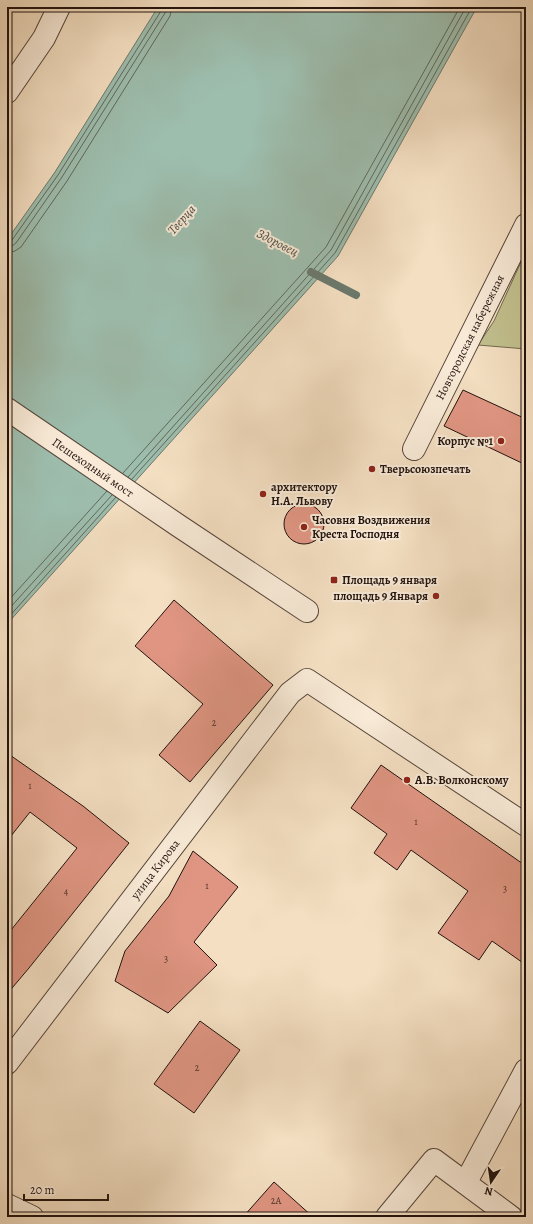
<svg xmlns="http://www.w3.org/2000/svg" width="533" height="1224" viewBox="0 0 533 1224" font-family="Alegreya,serif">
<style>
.green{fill:#c2c08f;stroke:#72694e}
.water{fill:#9dbdad;stroke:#6b796d}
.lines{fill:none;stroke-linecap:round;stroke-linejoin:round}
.shore{stroke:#5f685d;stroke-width:1}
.stream{stroke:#6b796d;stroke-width:8}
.building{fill:#df9582;stroke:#21120d}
.minor-casing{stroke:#56453a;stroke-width:24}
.minor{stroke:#f8ead7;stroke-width:22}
.poi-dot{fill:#8f2418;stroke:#f8ead7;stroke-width:1.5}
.labels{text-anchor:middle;stroke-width:4;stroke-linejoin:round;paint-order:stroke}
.number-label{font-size:10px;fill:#50332a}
.street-label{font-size:12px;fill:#21120d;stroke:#f8ead7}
.poi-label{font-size:12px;font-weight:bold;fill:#21120d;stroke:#f8ead7;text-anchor:start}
.water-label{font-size:13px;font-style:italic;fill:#4c4e45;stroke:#f8ead7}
</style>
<rect width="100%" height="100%" fill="#f4dfc2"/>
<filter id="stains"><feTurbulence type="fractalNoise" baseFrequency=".005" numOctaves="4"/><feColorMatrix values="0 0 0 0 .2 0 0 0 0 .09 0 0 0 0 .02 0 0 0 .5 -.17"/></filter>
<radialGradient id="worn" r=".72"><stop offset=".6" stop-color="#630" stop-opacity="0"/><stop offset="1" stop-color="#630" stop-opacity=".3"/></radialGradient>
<path class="green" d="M526 251V349L478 345 494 321Z"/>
<path class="water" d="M158 7H477L338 256 7 624V240L55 172Z"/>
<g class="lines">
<g class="shore">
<path d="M7 242 12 240 58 175 161 11V7"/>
<path d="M7 247 12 246 16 243 62 177 165 13 166 7"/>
<path d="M7 253 15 251 21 247 67 181 170 16 172 7"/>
<path d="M123 473 326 247 460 7"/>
<path d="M128 477 331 250 466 7"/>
<path d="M132 479 335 253 472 7"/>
<path d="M7 602 107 491"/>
<path d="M7 611 112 495"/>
<path d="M7 619 116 497"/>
</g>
<path class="stream" d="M311 272 356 295"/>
</g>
<g class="building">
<path d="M463 390 526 419V465L444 426Z"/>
<circle cx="304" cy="524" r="20"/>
<path d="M174 600 273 685 190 782 159 755 203 704 135 646Z"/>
<path d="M7 753 83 806 129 843 29 968 7 994V935L77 848 30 812 7 841Z"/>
<path d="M381 765 526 866V965L492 941 479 960 438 933 468 891 411 850 397 870 374 853 387 834 351 808Z"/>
<path d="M193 851 238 887 194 942 217 965 168 1013 115 981 125 951 169 896Z"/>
<path d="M200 1021 240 1050 194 1113 154 1084Z"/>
<path d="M274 1182 313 1217H243Z"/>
</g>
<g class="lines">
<defs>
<g id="minor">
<path d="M7 92 44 38 59 7"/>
<path id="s1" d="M7 409 179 526 307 611"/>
<path id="s2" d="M414 449 526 225"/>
<path id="s3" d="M7 1063 290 693 307 680 526 825"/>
<path d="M466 1182 526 1070"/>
<path d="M7 1205 32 1217"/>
<path d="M387 1217 434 1160 511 1217"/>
</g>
</defs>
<use href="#minor" class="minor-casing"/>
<use href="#minor" class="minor"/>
</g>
<g class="poi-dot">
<circle cx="501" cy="441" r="4"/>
<circle cx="372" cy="469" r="4"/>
<circle cx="263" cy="494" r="4"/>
<circle cx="304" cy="527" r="4"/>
<rect x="330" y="576" width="8" height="8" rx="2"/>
<circle cx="436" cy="596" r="4"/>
<circle cx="407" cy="780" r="4"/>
</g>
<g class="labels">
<g class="number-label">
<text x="214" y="726">2</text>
<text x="30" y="789">1</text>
<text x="416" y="825">1</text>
<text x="207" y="889">1</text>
<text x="505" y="892">3</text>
<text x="66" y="895">4</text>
<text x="166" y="962">3</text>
<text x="197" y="1071">2</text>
<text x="276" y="1204">2А</text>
</g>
<g class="street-label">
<text dy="4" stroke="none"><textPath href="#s2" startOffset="125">Новгородская набережная</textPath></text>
<text dy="4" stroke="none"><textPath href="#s1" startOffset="104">Пешеходный мост</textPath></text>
<text dy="4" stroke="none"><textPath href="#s3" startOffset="244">улица Кирова</textPath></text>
</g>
<g class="poi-label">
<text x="493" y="445" text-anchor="end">Корпус №1</text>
<text x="380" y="473">Тверьсоюзпечать</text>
<text x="271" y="491">архитектору<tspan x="271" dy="14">Н.А. Львову</tspan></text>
<text x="312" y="524">Часовня Воздвижения<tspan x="312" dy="14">Креста Господня</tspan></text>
<text x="342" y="584">Площадь 9 января</text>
<text x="428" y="600" text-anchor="end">площадь 9 Января</text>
<text x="415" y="784">А.В. Волконскому</text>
</g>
<g class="water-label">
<text transform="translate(181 219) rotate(-48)" y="5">Тверца</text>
<text transform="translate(278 242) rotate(27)" y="5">Здоровец</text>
</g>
</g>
<rect width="533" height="1224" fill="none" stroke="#f4dfc2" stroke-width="24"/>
<rect x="8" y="8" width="517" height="1208" fill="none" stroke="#21120d" stroke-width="2"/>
<rect x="12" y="12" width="509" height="1200" fill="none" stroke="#21120d"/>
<g transform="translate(491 1182) rotate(193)" stroke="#f8ead7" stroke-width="3" paint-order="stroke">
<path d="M0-3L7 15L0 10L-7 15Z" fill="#21120d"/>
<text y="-6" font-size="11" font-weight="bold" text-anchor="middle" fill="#21120d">N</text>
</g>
<path d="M24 1194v6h84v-6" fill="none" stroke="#21120d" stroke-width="2"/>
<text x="30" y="1194" font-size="12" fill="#21120d" stroke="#f8ead7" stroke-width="3" paint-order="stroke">20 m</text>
<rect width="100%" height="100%" filter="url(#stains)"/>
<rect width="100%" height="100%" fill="url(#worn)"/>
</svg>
